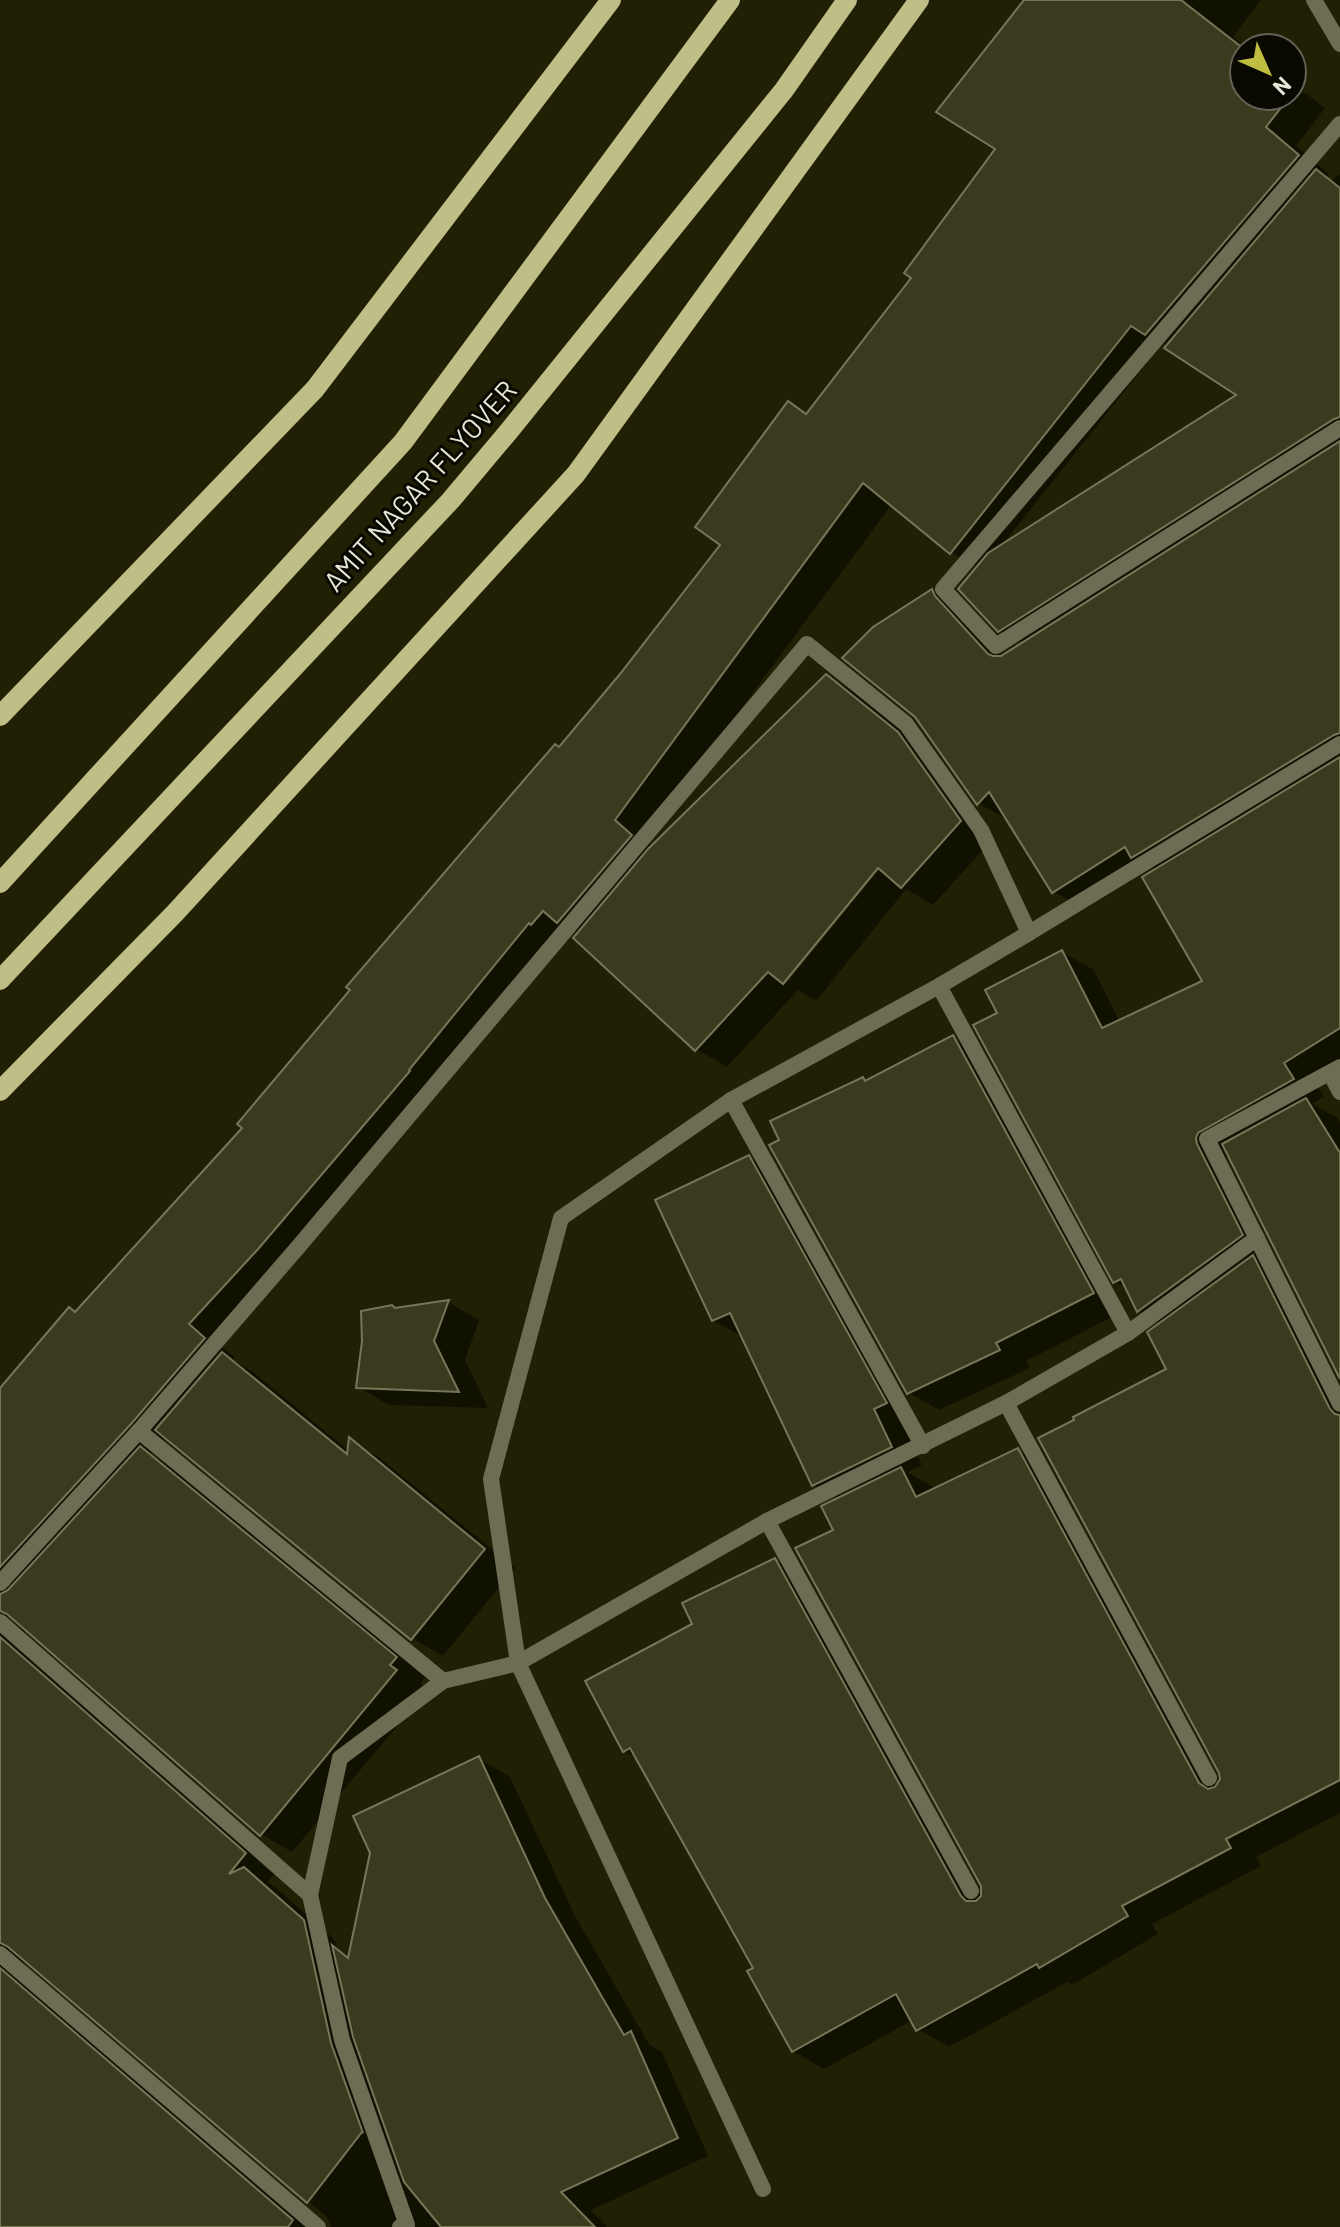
<svg xmlns="http://www.w3.org/2000/svg" width="1340" height="2227" viewBox="0 0 1340 2227" font-family="Barlow,sans-serif">
<style>
.shadow{fill:#0007;fill-rule:evenodd}
.building{fill:#3a3a1e;stroke:#767658;stroke-width:2}
.lines{fill:none;stroke-linecap:round;stroke-linejoin:round}
.minor{stroke:#6d6d53;stroke-width:16}
.primary{stroke:#bebe87;stroke-width:20}
.labels{text-anchor:middle;stroke-width:6;stroke-linejoin:round;paint-order:stroke}
.street-label{font-size:28px;fill:#e7e8d7;stroke:#090902}
</style>
<rect width="100%" height="100%" fill="#212004"/>
<g class="shadow">
<path d="M1027 0H1261L1233 37 1247 48H1244V96H1292V83L1325 108 1296 146 1329 174 1326 177 1332 180 1340 174V1065L1314 1081 1324 1097 1312 1104 1337 1118 1340 1123V1375L1226 1149 1228 1163 1340 1387V1813L1256 1857 1261 1866 1152 1924 1158 1934 1072 1985 1067 1982 949 2047 918 2029 913 2020 824 2069 793 2051 755 1969 639 1759 624 1751 694 1625 775 1560 806 1578 981 1896 984 1892 835 1531 839 1500 814 1485 744 1338 713 1320 749 1157 780 1175 922 1465 907 1472 933 1487 934 1490 1018 1450 1049 1468 1221 1785V1772L1162 1324 1139 1311 1128 1289 1115 1281 1000 1014 1062 952 1094 970 1120 1022 1205 982 1157 870 1152 868 1084 909 1053 891 1010 821 978 803 932 591 963 609 966 616 1003 657 1023 644 999 630 978 568 951 552 892 504 645 839 654 847 826 676 858 694 929 752 992 840 933 905 906 889 816 1001 798 990 727 1067 696 1049 579 934 572 930 218 1344 235 1357 232 1360 253 1372 349 1451 350 1440 380 1458 515 1568 443 1656 412 1638 166 1436 150 1454 172 1467 426 1676 420 1684 427 1690 292 1852 261 1834 24 1626 0 1612V1583L12 1589 15 1586 0 1578V1391L76 1314 244 1128 621 676 723 545 789 404 808 414 913 277 998 148ZM1163 343 1239 395 1001 546ZM883 859 886 861 786 984H781Z"/>
<path d="M953 1038 985 1056 1124 1311 1026 1361 1030 1368 939 1410 908 1392 863 1079 868 1082Z"/>
<path d="M448 1302 479 1320 465 1360 488 1408 389 1405 358 1387 396 1310Z"/>
<path d="M0 1617 25 1631 20 1639 276 1872 267 1882 275 1887 335 1940 337 1950 350 1957 479 1759 510 1777 576 1918 649 2044 662 2052 708 2156 591 2210 607 2227H331L327 2217 28 1961 22 1965 309 2227H0Z"/>
</g>
<g class="building">
<path d="M1024 0H1181L1244 49V96H1290L1266 127 1299 155 1145 335 1131 326 950 554 863 483 615 820 632 835 557 923 543 911 531 925 529 923 409 1070 410 1071 259 1248 189 1324 205 1338 131 1424 0 1567V1388L69 1307 75 1312 242 1128 237 1124 350 990 346 987 555 744 559 747 620 674 720 545 695 527 788 401 806 414 911 278 904 273 995 149 936 112Z"/>
<path d="M1316 169 1340 188V417L1334 419 998 632 958 589 988 553 1236 395 1164 348Z"/>
<path d="M1340 441V733L1334 735 1131 858 1125 847 1052 893 989 792 977 805 915 717 842 658 873 627 932 589 935 596 988 654 993 656H1001Z"/>
<path d="M826 674 898 732 961 821 901 888 878 868 783 984 768 972 695 1051 573 938 648 849Z"/>
<path d="M1340 757V1028L1284 1063 1294 1079 1198 1133 1196 1138 1197 1144 1243 1235 1137 1312 1121 1279 1113 1283 973 1025 997 1013 985 990 1062 950 1102 1028 1202 981 1142 877Z"/>
<path d="M953 1035 1094 1293 996 1343 1000 1350 907 1394 769 1145 779 1140 770 1121 863 1077 865 1081Z"/>
<path d="M1306 1098 1340 1153V1379L1222 1144Z"/>
<path d="M749 1155 887 1403 874 1409 892 1447 812 1486 730 1313 712 1321 655 1200Z"/>
<path d="M1253 1255 1330 1409 1335 1414 1340 1415V1780L1226 1839 1231 1848 1122 1906 1128 1916 1039 1968 1037 1964 916 2031 896 1994 792 2052 747 1971 753 1968 630 1748 623 1752 585 1681 692 1624 682 1603 775 1558 961 1896 966 1901H976L981 1896V1886L795 1548 833 1530 821 1506 901 1467 916 1497 1018 1448 1199 1783 1208 1789 1215 1787 1220 1779 1219 1773 1038 1438 1074 1420 1073 1417 1166 1369 1147 1332Z"/>
<path d="M449 1300 434 1341 459 1392 356 1388 362 1341 361 1311 392 1305 395 1308Z"/>
<path d="M222 1352 347 1454 349 1437 485 1549 411 1640 155 1430Z"/>
<path d="M140 1446 397 1657 390 1665 397 1670 260 1836 7 1614 0 1611V1594L8 1590Z"/>
<path d="M0 1637 246 1853 229 1874 244 1867 304 1920 331 2043 363 2133 362 2132 307 2203 7 1946 0 1943Z"/>
<path d="M479 1756 545 1898 624 2035 631 2031 678 2138 561 2192 595 2227H441L404 2182 353 2037 332 1945 348 1958 370 1853 353 1816Z"/>
<path d="M0 1968 293 2220 288 2227H0Z"/>
</g>
<g class="lines">
<g class="minor">
<path d="M1314 0 1340 44"/>
<path d="M1340 124 943 589 996 646 1340 428"/>
<path d="M1029 933 1340 744"/>
<path d="M939 986 1128 1333"/>
<path d="M1340 1067 1207 1139 1340 1404"/>
<path d="M1330 1073 1340 1092"/>
<path d="M731 1100 923 1446"/>
<path d="M1006 1403 1209 1778"/>
<path d="M139 1431 443 1681"/>
<path d="M767 1521 971 1891"/>
<path d="M0 1583 139 1431 299 1246 807 644 906 724 981 830 1029 933 939 986 731 1100 561 1218 491 1479 518 1663 763 2189"/>
<path d="M0 1622 310 1895"/>
<path d="M0 1954 318 2227"/>
<path d="M400 2227 407 2225 342 2040 310 1895 340 1758 443 1681 518 1663 767 1521 1006 1403 1128 1333 1257 1238"/>
</g>
<g class="primary">
<path d="M0 716 315 389 611 0"/>
<path d="M0 883 403 442 730 0"/>
<path d="M0 980 451 500 509 431 784 90 847 0"/>
<path d="M0 1091 175 913 576 474 919 0"/>
</g>
</g>
<g class="labels">
<g class="street-label">
<text transform="translate(420 486) rotate(-48)" y="10">AMIT NAGAR FLYOVER</text>
</g>
</g>
<g transform="translate(1268 72) rotate(135)"><circle r="38" fill="#090902" stroke="#626257" stroke-width="2"/>
<path d="M0-6L14 30L0 20L-14 30Z" fill="#c0be40"/>
<text y="-12" font-size="22" font-weight="bold" text-anchor="middle" fill="#e7e8d7">N</text>
</g>
</svg>
